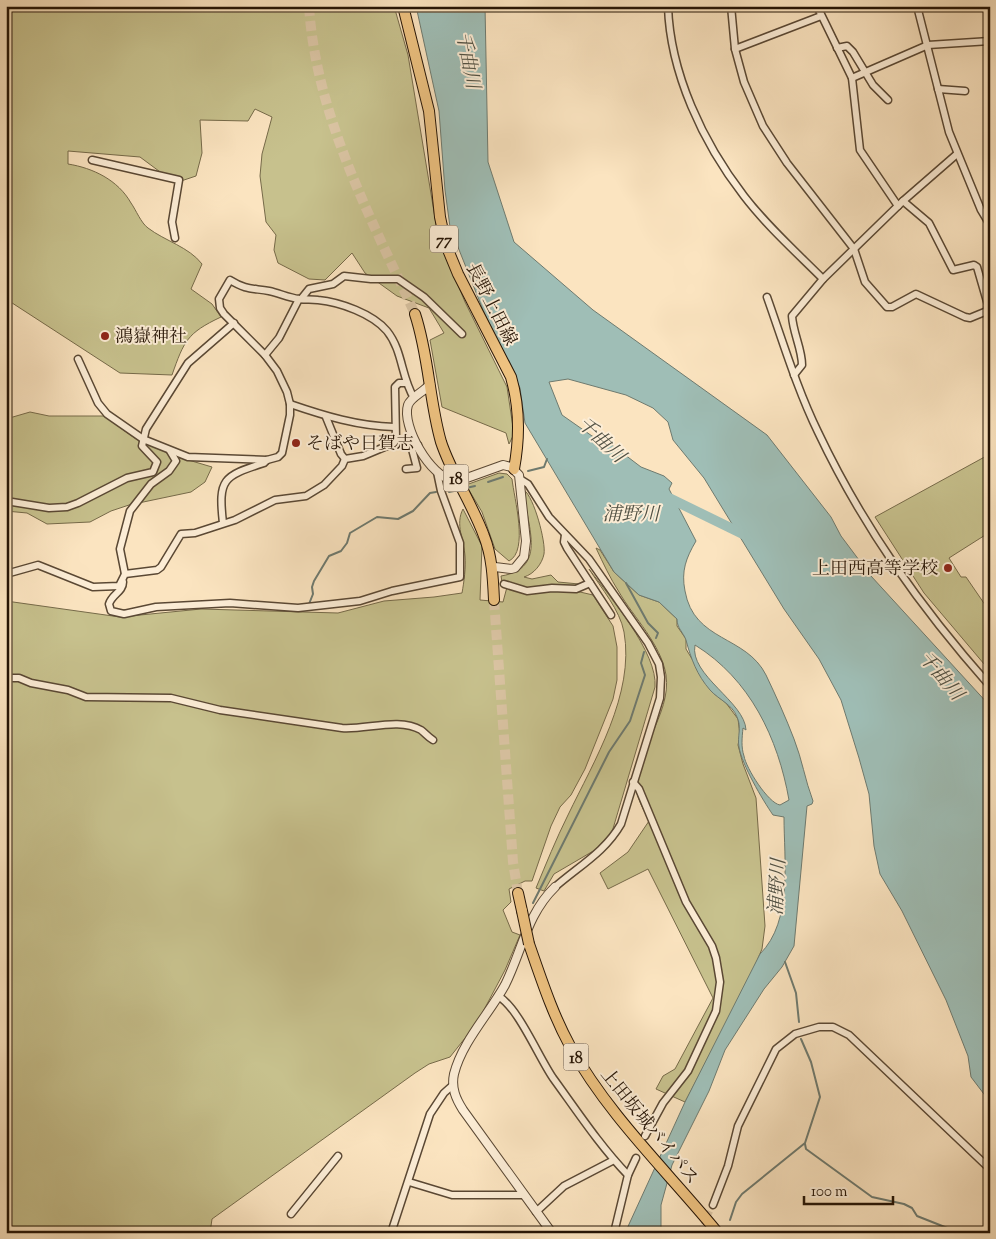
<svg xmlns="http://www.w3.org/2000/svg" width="996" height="1239" viewBox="0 0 996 1239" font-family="'Sorts Mill Goudy','Noto Serif JP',serif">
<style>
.green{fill:#c7c18d;stroke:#766a49}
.water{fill:#9fbeb6;stroke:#6e7a6f;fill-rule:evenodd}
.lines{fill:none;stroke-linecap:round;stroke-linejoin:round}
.stream{stroke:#6e7a6f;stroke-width:2}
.river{stroke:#9fbeb6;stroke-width:10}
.minor-tunnel{stroke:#dbc5a4;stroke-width:6;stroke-dasharray:6 3;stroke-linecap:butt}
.trunk-tunnel{stroke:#dbc5a4;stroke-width:10;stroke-dasharray:10 5;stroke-linecap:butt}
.minor-casing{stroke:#5a4834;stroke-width:9}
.tertiary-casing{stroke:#5a4834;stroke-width:10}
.primary-casing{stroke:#251405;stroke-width:12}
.trunk-casing{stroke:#251405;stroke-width:12}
.minor{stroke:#fcedd6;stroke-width:6}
.tertiary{stroke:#fcedd6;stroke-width:8}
.primary{stroke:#eec280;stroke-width:10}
.trunk{stroke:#eec280;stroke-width:10}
.trunk-bridge-casing{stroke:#251405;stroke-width:12;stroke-linecap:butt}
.trunk-bridge{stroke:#eec280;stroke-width:10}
.poi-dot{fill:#8f2418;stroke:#fcedd6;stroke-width:2}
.labels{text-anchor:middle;stroke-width:4;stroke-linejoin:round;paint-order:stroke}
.shield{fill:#fcedd6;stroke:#654;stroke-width:1}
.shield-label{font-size:16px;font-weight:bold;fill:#251405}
.street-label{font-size:18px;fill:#251405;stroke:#fcedd6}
.poi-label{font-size:18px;fill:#251405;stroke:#fcedd6;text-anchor:start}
.water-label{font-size:19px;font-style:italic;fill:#505043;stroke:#fcedd6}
</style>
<rect width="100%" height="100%" fill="#fbe4c0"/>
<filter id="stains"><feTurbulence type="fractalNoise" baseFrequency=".004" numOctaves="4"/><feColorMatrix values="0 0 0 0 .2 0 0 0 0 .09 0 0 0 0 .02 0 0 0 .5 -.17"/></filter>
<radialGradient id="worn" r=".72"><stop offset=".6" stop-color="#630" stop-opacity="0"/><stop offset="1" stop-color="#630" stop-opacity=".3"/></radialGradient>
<g class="green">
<path d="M6 6H394L408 55 438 236 465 302 507 387 514 434 509 444 506 433 442 407 430 340 444 333 429 308 397 296 365 273 352 253 325 280 309 279 278 263 274 250 276 235 266 222 260 176 262 154 272 117 255 109 248 121 200 120 202 153 196 176 175 183 140 157 68 151V164C93 168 118 180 131 203 136 210 141 223 148 228 165 241 189 247 202 264L191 289 212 304 221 317C187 333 184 341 172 375L120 373 6 299Z"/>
<path d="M30 412 49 416H104L136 439 185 459 212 467 205 482 191 492 129 505 111 511 90 522 47 524 27 513 6 511V419Z"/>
<path d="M990 454V532L949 558 961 577H966L990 612V671L924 593 875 517Z"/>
<path d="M499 473 507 474 512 479C514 498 529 551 509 561L495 549 482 512 466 485Z"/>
<path d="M524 490C534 497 546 542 544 554 542 564 534 574 524 577L532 579 551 575 558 582 579 584 578 586 527 589 502 582 501 576C550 568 525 523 524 490Z"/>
<path d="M463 509 482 546 480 600 503 602 507 587 580 592 593 595 613 626 617 647V680L613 699 585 769 571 795 560 807 551 826 532 881H525L509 889 511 902 503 910 512 932 520 935 505 970 477 1023 450 1057 429 1064 415 1073 212 1219 210 1233H6V601L120 617 201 609 338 613 384 601 434 597 462 593C464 582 466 567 465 556 464 541 455 524 463 509Z"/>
<path d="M596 548 600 550 614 572 639 595 659 602 677 619V626L686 639V649L712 692 726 703 738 719 740 735 738 745 743 764 756 798 765 926 762 949 747 984 685 1102 656 1089 663 1076 675 1069 713 998 648 869 608 889 600 873 628 852 649 821C645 812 639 802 637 793 632 753 672 715 666 675 661 644 634 618 619 592 610 578 603 563 596 548Z"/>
<path d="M589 569C610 597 658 653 655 687L612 832 595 850 554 874 544 891 536 888C546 864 556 839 568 815 594 761 635 694 624 632 620 610 601 588 589 569Z"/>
</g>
<path class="water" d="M416 6H485L488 162 514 242 593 310 767 435 831 517 841 536 871 576 990 706V1102L971 1077 968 1056 946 1000 902 911 880 874 874 846 869 794 859 758 841 700 819 659 784 609 704 478 673 440 668 422 653 408 626 395 568 379 549 382 562 415 592 436 612 445 641 467 664 476 672 483 669 489 696 541C686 558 681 571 685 591 694 642 746 635 766 675 776 696 786 718 794 739 802 759 805 780 813 801L812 804 807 806 794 946 782 967 764 989 725 1050 709 1091 672 1165 661 1205V1233H625L685 1102 760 954C793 921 784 860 784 817L773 815C762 799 742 765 739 747 737 737 742 727 737 717 732 704 719 700 710 690 697 675 691 659 686 640 683 632 677 628 677 619L659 602 639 595 614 572 525 423 520 388 483 310 450 227 445 190 439 111ZM695 645C750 679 778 738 789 800L780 805C768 803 746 768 744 756 741 747 742 738 743 728L746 730C745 702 689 675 695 645Z"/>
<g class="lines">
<g class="stream">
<path d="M528 471 544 467 547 459"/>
<path d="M488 482 503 477"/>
<path d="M466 488 475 486"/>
<path d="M449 492 459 490"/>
<path d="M626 583 648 623 658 633 656 638"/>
<path d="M309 604 313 594 312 587 314 581 329 556 341 551 347 543 350 533 377 517 398 519 413 511 430 493 436 492"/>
<path d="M533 903 609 752 630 721 645 675 641 663 644 652"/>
<path d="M785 962 796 993 799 1022"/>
<path d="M805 1144 806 1149 872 1197 904 1204 912 1208 917 1216 960 1233"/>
<path d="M730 1220 736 1202 742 1194 805 1143 820 1097 811 1062 801 1039"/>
</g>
<path class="river" d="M665 496 747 536"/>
<path class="minor-tunnel" d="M700 1233 713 1205"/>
<g class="trunk-tunnel">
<path d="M309 6C316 116 370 216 415 314"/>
<path d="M494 600 513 862 518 893"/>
</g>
<defs>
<g id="minor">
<path d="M668 6C670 73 703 143 744 196 767 226 796 252 823 279"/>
<path d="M731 6 735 49 744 82 763 126 787 163 854 249 865 282 887 307H892L916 294 965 317 970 318 987 311 990 313"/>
<path d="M817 6 852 78 860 150 898 206"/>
<path d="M917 6 949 132 981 210 990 225"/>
<path d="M837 48 847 46 853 52 873 85 888 100"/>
<path d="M735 49 821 16"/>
<path d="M852 78 928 45 990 41"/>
<path d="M938 89 965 91"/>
<path d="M92 160 179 180 172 222 175 238"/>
<path d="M903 201 929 223 953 270 974 265 977 267 988 305 987 311"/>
<path d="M767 297C783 342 797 389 818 432 863 527 921 608 990 686"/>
<path d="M301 299 309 289 333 284 344 276 371 279H398L424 297 462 334"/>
<path d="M265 355 279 338 299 299"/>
<path d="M78 359 98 403 107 414 143 439 188 457 267 460 278 457 282 453 290 415V404L287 392 277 371 265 355 224 314 220 308 219 299 230 280C246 290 252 288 269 291 279 293 289 298 299 299 306 300 312 299 318 300 340 302 373 314 387 331 403 351 401 377 414 398"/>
<path d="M794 375 802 365C802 349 793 333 792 316L823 279 903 201 957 154"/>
<path d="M290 404C325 416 358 426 394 427"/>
<path d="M326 417 341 454 345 459"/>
<path d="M406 469 417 468 412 449 418 445"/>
<path d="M520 479 528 484 549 517 589 559 648 643 659 664 661 677 660 698 621 824C605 852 579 866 555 887"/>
<path d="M6 501 49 508 67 507 78 503 127 478 153 472 157 462 142 446 146 429 188 363 234 323"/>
<path d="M223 523C218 479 223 476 264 463L267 460"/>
<path d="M565 535 564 542 567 548 611 615"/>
<path d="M6 574 38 565 93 587 119 586 125 574 157 570 161 567 181 534 195 533 235 520 275 500 306 496 324 485 342 466 345 459 363 456 394 443 396 438 395 387 399 383H406"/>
<path d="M125 574 120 549 130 511 151 484 169 471 176 461 170 451"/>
<path d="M123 582C123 592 112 594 109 604L111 611 124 614 156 607 230 603 298 608 360 601 392 591 460 577V543L441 491 437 472"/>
<path d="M504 584 527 591 552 588 576 589 590 583"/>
<path d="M6 678H19L31 683 68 690 86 697 171 698 220 710 342 728C366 730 399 717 421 730 425 733 428 737 433 740"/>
<path d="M633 782 639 789 686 902 712 946 716 958 720 982 716 1011 688 1071 663 1103 645 1136"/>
<path d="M498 996C518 1007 538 1056 553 1078 577 1111 600 1146 628 1175"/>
<path d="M409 1182 452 1195H523"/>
<path d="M713 1205 728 1166 738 1126 776 1049 795 1034 819 1027H833L849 1035 990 1169"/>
<path d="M536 1212 564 1186 614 1160"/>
<path d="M291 1214 338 1156"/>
<path d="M391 1233 430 1114 444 1093 453 1085"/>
<path d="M614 1233 628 1175 636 1158"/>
</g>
<g id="tertiary">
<path d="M430 384C424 392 411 397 408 405 401 426 431 478 453 480"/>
<path d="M464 479 503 465 511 467 519 475 526 541 524 557 515 568 511 569 495 567 492 565"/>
<path d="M552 1233 463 1110C456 1099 451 1088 454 1074 462 1042 489 1014 505 985 522 951 527 914 555 887"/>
</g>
<path id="primary" d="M403 6 429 111 440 217 446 245 458 274 511 377C520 408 520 437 514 469"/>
<g id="trunk">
<path d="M415 314C429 356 429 400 441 442 452 475 472 503 484 536 492 556 493 578 494 600"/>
<path d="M518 893 522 911"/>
<path d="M529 944C541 978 552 1013 570 1046 608 1115 668 1172 718 1233"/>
</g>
</defs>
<use href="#minor" class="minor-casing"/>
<use href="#tertiary" class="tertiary-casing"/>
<use href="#primary" class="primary-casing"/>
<use href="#trunk" class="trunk-casing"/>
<use href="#minor" class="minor"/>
<use href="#tertiary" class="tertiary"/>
<use href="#primary" class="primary"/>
<use href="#trunk" class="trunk"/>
<defs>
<path id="trunk-bridge" d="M522 911 529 944"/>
</defs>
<use href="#trunk-bridge" class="trunk-bridge-casing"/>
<use href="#trunk-bridge" class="trunk-bridge"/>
</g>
<g class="poi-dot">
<circle cx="105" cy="336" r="5"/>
<circle cx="296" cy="443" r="5"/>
<circle cx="948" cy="568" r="5"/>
</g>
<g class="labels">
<g class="shield">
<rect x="430" y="225.5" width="28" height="27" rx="4"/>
<rect x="443.5" y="464.5" width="25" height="27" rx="4"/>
<rect x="563.5" y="1043.5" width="25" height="27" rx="4"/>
</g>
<g class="shield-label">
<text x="444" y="245">77</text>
<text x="456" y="484">18</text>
<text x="576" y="1063">18</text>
</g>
<g class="street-label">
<text transform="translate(492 304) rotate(63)" y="6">長野上田線</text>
<text transform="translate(650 1126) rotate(51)" y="6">上田坂城バイパス</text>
</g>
<g class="poi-label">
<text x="115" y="342">鴻嶽神社</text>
<text x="306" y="449">そばや日賀志</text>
<text x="938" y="574" text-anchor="end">上田西高等学校</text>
</g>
<g class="water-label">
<text transform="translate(469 60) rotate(79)" y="7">千曲川</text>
<text transform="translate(602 439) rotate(43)" y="7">千曲川</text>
<text x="631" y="520">浦野川</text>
<text transform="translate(942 675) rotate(50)" y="7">千曲川</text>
<text transform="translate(776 887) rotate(-87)" y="7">浦野川</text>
</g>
</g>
<rect width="996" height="1239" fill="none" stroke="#fbe4c0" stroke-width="25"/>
<rect x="8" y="8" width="981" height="1224" fill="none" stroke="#251405" stroke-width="2.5"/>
<rect x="12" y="12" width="971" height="1214" fill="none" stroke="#251405"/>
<path d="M804 1196v8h89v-8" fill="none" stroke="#251405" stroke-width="2.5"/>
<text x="811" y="1196" font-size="15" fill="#251405" stroke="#fcedd6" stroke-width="4" paint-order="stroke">100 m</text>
<rect width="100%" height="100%" filter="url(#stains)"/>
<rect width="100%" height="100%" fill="url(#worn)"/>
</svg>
